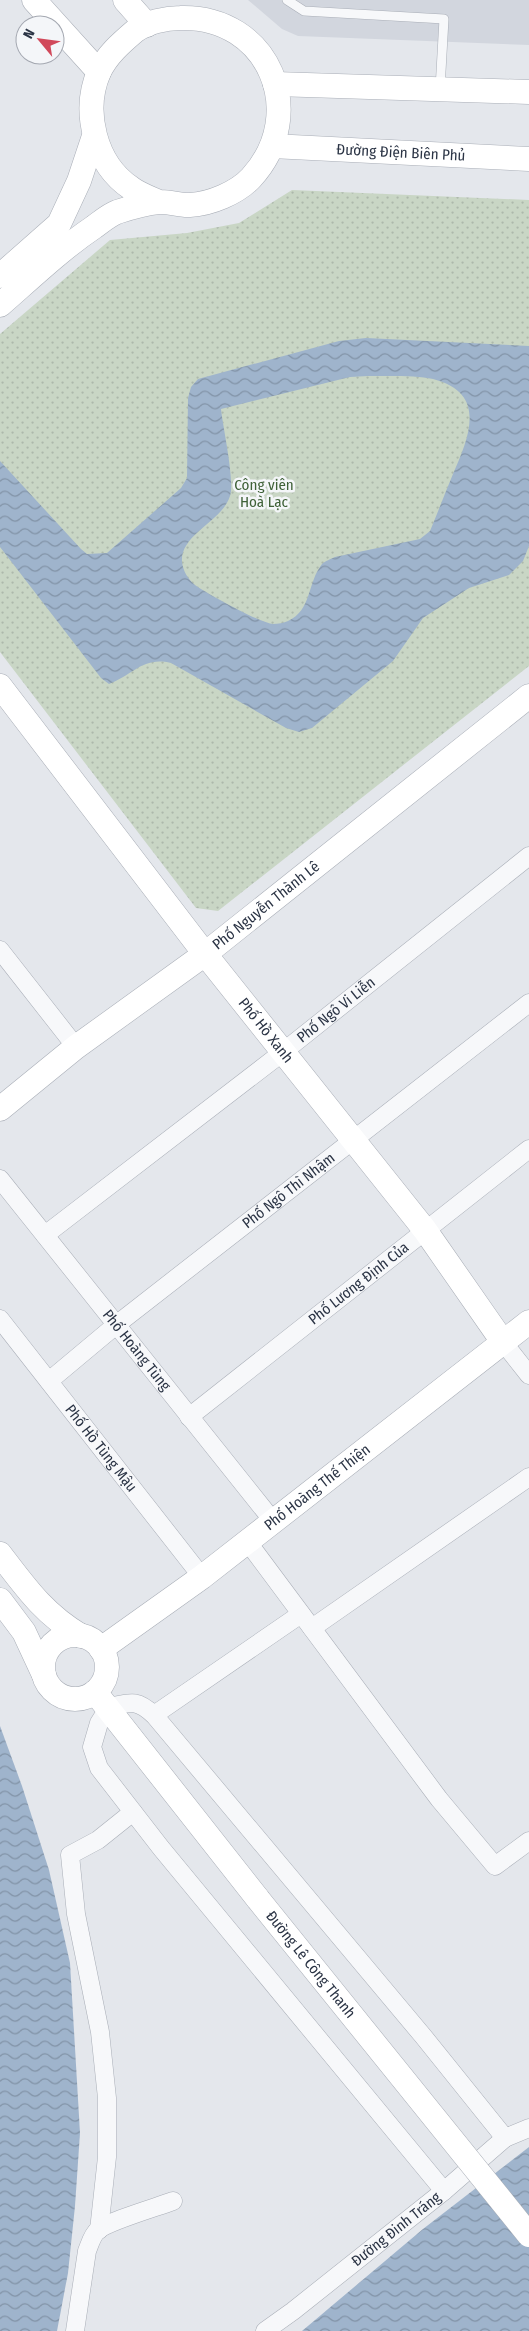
<svg xmlns="http://www.w3.org/2000/svg" width="529" height="2331" viewBox="0 0 529 2331" font-family="'Fira Sans Condensed',sans-serif">
<style>
.built{fill:#d2d6de}
.park{fill:url(#park-dots)}
.water{fill:url(#water-waves);fill-rule:evenodd}
.lines{fill:none;stroke-linecap:round;stroke-linejoin:round}
.lane-casing{stroke:#a9aeb7;stroke-width:10}
.street-casing{stroke:#a9aeb7;stroke-width:19}
.secondary-casing{stroke:#a9aeb7;stroke-width:25}
.lane{stroke:#f7f8fa;stroke-width:9}
.street{stroke:#f7f8fa;stroke-width:18}
.secondary{stroke:#fff;stroke-width:24}
.secondary-bridge-casing{stroke:#a9aeb7;stroke-width:25;stroke-linecap:butt}
.secondary-bridge{stroke:#fff;stroke-width:24}
.labels{text-anchor:middle;stroke-width:5;stroke-linejoin:round;paint-order:stroke}
.street-label{font-size:15px;fill:#2b3445;stroke:#f4f6f9}
.park-label{font-size:15px;fill:#3f6138;stroke:#f4f6f9}
</style>
<defs>
<pattern id="park-dots" width="8" height="8" patternUnits="userSpaceOnUse" patternTransform="scale(1.25)"><rect width="8" height="8" fill="#c9d6c5"/><path d="M2 2h.1M6 6h.1" fill="none" stroke="#adb8ab" stroke-width="1.8" stroke-linecap="round"/></pattern>
<pattern id="water-waves" width="16" height="10" patternUnits="userSpaceOnUse" patternTransform="scale(1.25)"><rect width="16" height="10" fill="#9fb4cc"/><path d="M0 5q4-4 8 0t8 0" fill="none" stroke="#8293a7"/></pattern>
</defs>
<rect width="100%" height="100%" fill="#e4e7ec"/>
<path class="built" d="M248 0H529V45L298 36 282 29Z"/>
<path class="park" d="M292 190 529 200V666L218 911 196 908 0 652V334L110 240 187 233 239 223Z"/>
<g class="water">
<path d="M366 338 529 346V546L523 561 509 575 469 588 423 618 393 661 312 728 299 732 286 728 171 663C143 656 133 675 109 684L101 678 0 547V461L81 549 87 554 107 553 181 488 187 478 188 398 191 387 198 379 339 341ZM368 376C386 376 417 375 433 379 488 393 469 437 453 474 445 493 438 512 430 531L420 539 335 557C331 559 325 561 322 564 307 583 312 610 288 621 284 623 278 624 273 624 262 624 206 593 195 585 188 579 183 571 182 562 180 534 222 522 230 496 235 481 223 428 221 409L350 377Z"/>
<path d="M0 1726 22 1786 49 1870 70 1963 80 2133 75 2206 68 2273 57 2331H0Z"/>
<path d="M529 2147V2331H302L423 2229Z"/>
</g>
<g class="lines">
<defs>
<path id="lane" d="M287 0 304 11 444 19 440 89"/>
<g id="street">
<path d="M0 950 76 1047"/>
<path id="s1" d="M0 1179 273 1521"/>
<path id="s2" d="M45 1235 283 1052 529 856"/>
<path id="s3" d="M0 1319 202 1577"/>
<path d="M503 1342 529 1375"/>
<path id="s4" d="M49 1381 116 1325 529 1003"/>
<path id="s5" d="M189 1417 529 1149"/>
<path d="M247 1541 439 1799 495 1866 529 1841"/>
<path d="M312 1628 529 1477"/>
<path d="M154 1715 301 1614"/>
<path d="M444 2191 161 1848 99 1768 92 1747 99 1723 109 1707C131 1702 137 1699 154 1715L423 2036 505 2138"/>
<path d="M99 2230 107 2157V2098L100 2032 76 1914 70 1855 98 1840 133 1812"/>
<path d="M75 2331 87 2251C90 2244 92 2235 98 2230 109 2221 157 2207 173 2201"/>
<path id="s6" d="M265 2331 293 2311 444 2191 505 2138 529 2128"/>
</g>
<g id="secondary">
<path d="M34 0 99 72"/>
<path d="M125 0 147 25"/>
<path d="M275 84 529 92"/>
<path id="s7" d="M272 146 529 159"/>
<path d="M0 276 59 224 79 181 94 136"/>
<path d="M0 305C31 278 60 250 94 227 101 222 109 215 117 212 129 208 146 203 159 202 169 201 180 206 190 205 210 204 237 193 251 178 310 114 269 15 180 18 166 18 147 22 135 31 121 43 107 55 99 72 82 111 95 164 131 188 139 194 150 198 159 202"/>
<path id="s8" d="M0 686 205 954 425 1230 503 1342"/>
<path id="s9" d="M0 1109 76 1047 205 954 529 696"/>
<path d="M0 1554C26 1588 44 1614 81 1636"/>
<path d="M0 1600 24 1632 44 1675"/>
<circle cx="75" cy="1667" r="32"/>
<path id="s10" d="M101 1649 202 1577 529 1322"/>
<path d="M95 1692 258 1899"/>
</g>
</defs>
<use href="#lane" class="lane-casing"/>
<use href="#street" class="street-casing"/>
<use href="#secondary" class="secondary-casing"/>
<use href="#lane" class="lane"/>
<use href="#street" class="street"/>
<use href="#secondary" class="secondary"/>
<defs>
<g id="secondary-bridge">
<path id="s11" d="M258 1899 529 2235"/>
</g>
</defs>
<use href="#secondary-bridge" class="secondary-bridge-casing"/>
<use href="#secondary-bridge" class="secondary-bridge"/>
</g>
<g class="labels">
<g class="street-label">
<text dy="5" stroke="none"><textPath href="#s7" startOffset="129">Đường Điện Biên Phủ</textPath></text>
<text dy="5" stroke="none"><textPath href="#s9" startOffset="335">Phố Nguyễn Thành Lê</textPath></text>
<text dy="5" stroke="none"><textPath href="#s2" startOffset="368">Phố Ngô Vi Liễn</textPath></text>
<text dy="5" stroke="none"><textPath href="#s8" startOffset="435">Phố Hồ Xanh</textPath></text>
<text dy="5" stroke="none"><textPath href="#s4" startOffset="306">Phố Ngô Thì Nhậm</textPath></text>
<text dy="5" stroke="none"><textPath href="#s5" startOffset="216">Phố Lương Định Của</textPath></text>
<text dy="5" stroke="none"><textPath href="#s1" startOffset="219">Phố Hoàng Tùng</textPath></text>
<text dy="5" stroke="none"><textPath href="#s3" startOffset="164">Phố Hồ Tùng Mậu</textPath></text>
<text dy="5" stroke="none"><textPath href="#s10" startOffset="270">Phố Hoàng Thế Thiện</textPath></text>
<text dy="5" stroke="none"><textPath href="#s11" startOffset="84">Đường Lê Công Thanh</textPath></text>
<text dy="5" stroke="none"><textPath href="#s6" startOffset="166">Đường Đinh Tráng</textPath></text>
</g>
<g class="park-label">
<text x="264" y="490">Công viên<tspan x="264" dy="17">Hoà Lạc</tspan></text>
</g>
</g>
<g transform="translate(40 40) rotate(299)"><circle r="24" fill="#f4f6f9" stroke="#a4a8b1"/>
<path d="M0-4L9 19L0 12L-9 19Z" fill="#d1495b"/>
<text y="-8" font-size="14" font-weight="bold" text-anchor="middle" fill="#2b3445">N</text>
</g>
</svg>
